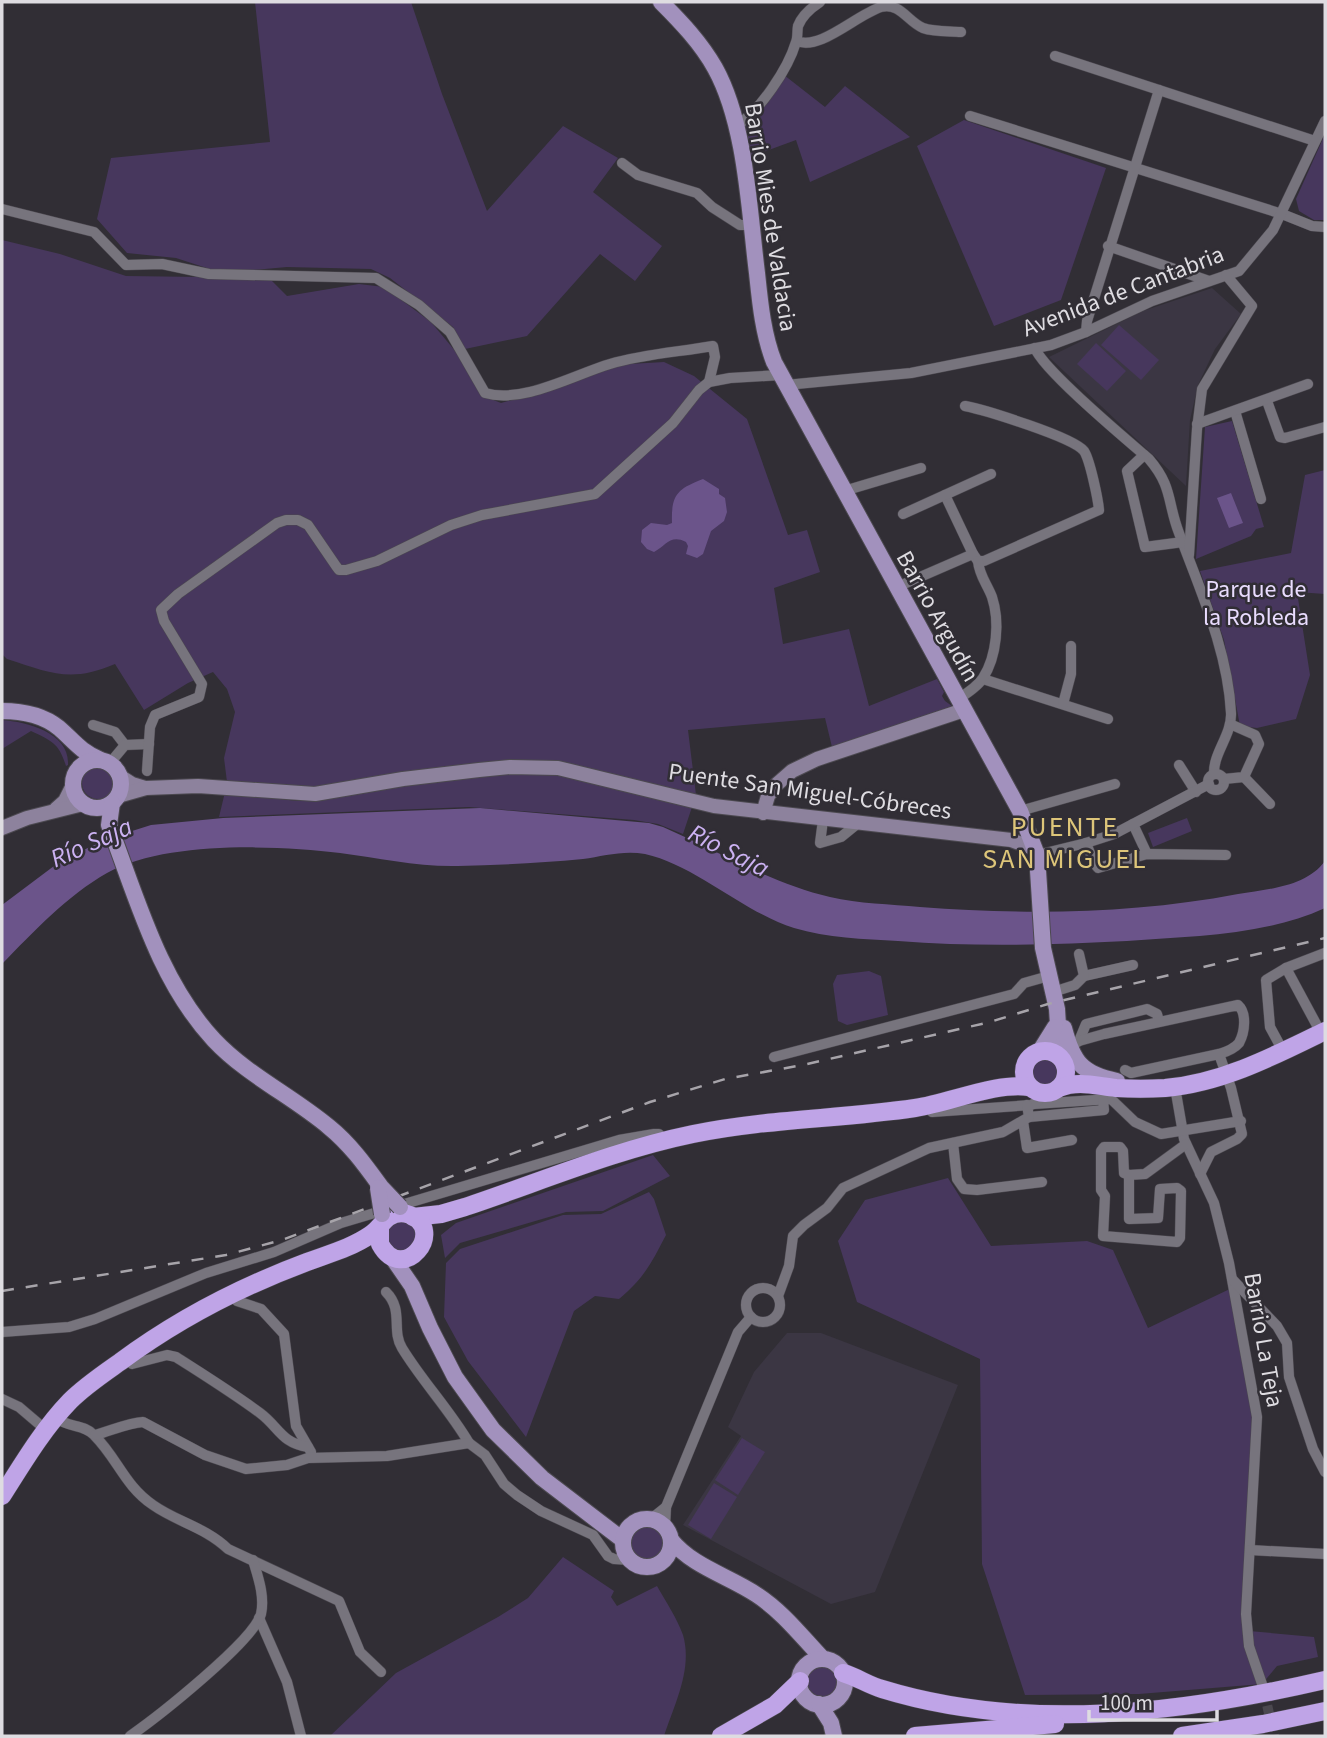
<svg xmlns="http://www.w3.org/2000/svg" width="1327" height="1738" viewBox="0 0 1327 1738" font-family="'Source Sans 3',sans-serif">
<style>
.built{fill:#3b3643}
.green{fill:#47375d}
.water{fill:#6b548a}
.lines{fill:none;stroke-linecap:round;stroke-linejoin:round}
.street-tunnel{stroke:#4b484f;stroke-width:10;stroke-dasharray:10 5;stroke-linecap:butt}
.street-casing{stroke:#4c4950;stroke-width:11}
.secondary-casing{stroke:#4c4950;stroke-width:16}
.primary-casing{stroke:#4c4950;stroke-width:18}
.highway-casing{stroke:#4c4950;stroke-width:19}
.street{stroke:#77747d;stroke-width:10}
.secondary{stroke:#8d829d;stroke-width:14}
.primary{stroke:#a291bd;stroke-width:16}
.highway{stroke:#bfa4e7;stroke-width:18}
.rail{stroke:#a7a4aa;stroke-width:2.5;stroke-dasharray:12 12;stroke-linecap:butt}
.primary-bridge-casing{stroke:#4c4950;stroke-width:18;stroke-linecap:butt}
.primary-bridge{stroke:#a291bd;stroke-width:16}
.labels{text-anchor:middle;stroke-width:5;stroke-linejoin:round;paint-order:stroke}
.street-label{font-size:24px;fill:#dedce1;stroke:#312e35}
.park-label{font-size:24px;fill:#e9dcfe;stroke:#312e35}
.water-label{font-size:26px;font-style:italic;fill:#ccb2f3;stroke:#312e35}
.quarter-label{font-size:28px;letter-spacing:2px;fill:#ddc579;stroke:#312e35}
</style>
<rect width="100%" height="100%" fill="#312e35"/>
<g class="built">
<path d="M1212 288 1241 314 1215 349 1198 385 1190 420 1186 486 1049 357 1143 311Z"/>
<path d="M787 1333H821L958 1385 875 1592 831 1604 683 1525 741 1436 728 1427 754 1372Z"/>
</g>
<g class="green">
<path d="M255 2H411L442 94 487 211 563 126 618 158 593 192 662 246 635 281 600 254 527 336 465 349 453 327 390 278 371 269 287 267 222 273 176 258 127 253 97 219 111 158 270 142Z"/>
<path d="M784 75 825 107 845 86 910 137 810 182 796 140 750 157 744 126Z"/>
<path d="M964 120 1106 168 1061 300 994 326 917 146Z"/>
<path d="M1325 134V220H1314L1299 211 1296 199Z"/>
<path d="M2 240 60 254 126 276 269 278 287 296 359 284 384 287 431 322 466 364 481 395 501 403 529 395 581 375 629 364 664 362 694 376 747 419 788 535 807 530 820 572 774 588 783 644 849 629 869 706 937 679 944 692 942 696 945 701 952 706 832 747 825 718 688 730 696 795 683 834 658 824 634 820 469 807 219 817 225 792 297 801 339 797 382 776 310 788 227 782 224 758 235 712 227 689 213 672 188 683 144 710 115 664C71 683 50 673 7 659L2 654Z"/>
<path d="M1119 325 1159 360 1141 380 1101 345Z"/>
<path d="M1096 343 1126 371 1107 391 1077 364Z"/>
<path d="M1232 421 1264 527 1256 529 1251 536 1196 559 1205 427Z"/>
<path d="M1325 470V594L1297 592 1310 675 1296 719 1257 728 1240 726 1224 640 1200 571 1291 553 1305 475Z"/>
<path d="M2 720C28 722 70 733 68 765L66 766C59 743 52 741 31 731L2 749Z"/>
<circle cx="98" cy="783" r="16"/>
<path d="M1187 818 1192 831 1153 847 1148 833Z"/>
<path d="M869 971 881 976 888 1015 847 1025 838 1021 833 984 837 975Z"/>
<circle cx="1045" cy="1071" r="14"/>
<path d="M653 1155 670 1176 603 1211 566 1212 460 1243 445 1258 441 1235 456 1223Z"/>
<path d="M948 1178 991 1246 1087 1241 1113 1250 1148 1328 1234 1287 1257 1417 1249 1631 1314 1637 1318 1657 1277 1666 1262 1684 1139 1694 1025 1695 982 1564 980 1359 857 1302 838 1241 865 1200Z"/>
<path d="M649 1192 654 1199 666 1235C651 1264 644 1278 619 1299L595 1296 574 1311 526 1437 468 1361 444 1317 446 1263 460 1249 563 1215 601 1214Z"/>
<path d="M395 1219 415 1224 417 1245 395 1253 384 1233Z"/>
<path d="M742 1438 765 1452 738 1495 715 1480Z"/>
<path d="M714 1483 737 1497 711 1539 688 1525Z"/>
<circle cx="647" cy="1542" r="19"/>
<path d="M563 1557 614 1591 611 1597 617 1606 657 1586C666 1602 677 1618 683 1635 693 1669 674 1705 664 1736H330L396 1673 498 1617 528 1598Z"/>
<circle cx="823" cy="1682" r="16"/>
</g>
<g class="water">
<path d="M703 479 719 489V494L725 498 727 512 724 521 711 531 703 554 697 558 686 554 688 546 686 542C670 534 666 546 654 552L647 549 641 542 642 530 651 523 667 525 672 523C671 495 677 489 703 479Z"/>
<path d="M1231 493 1243 523 1229 528 1217 498Z"/>
<path d="M480 808 649 823 663 827C718 851 771 883 830 897 859 904 890 904 920 907 1026 915 1133 914 1238 894 1268 889 1306 887 1325 861V908C1264 936 1193 936 1127 941 1051 945 974 947 898 941 864 939 827 938 794 928 743 912 695 865 645 854 624 850 603 856 583 859 541 863 499 865 458 866 418 867 379 858 340 853 275 845 165 841 107 873 68 895 33 932 2 964V905L54 866 79 852 110 838 151 825 223 818Z"/>
</g>
<g class="lines">
<path class="street-tunnel" d="M1264 1691 1274 1736"/>
<defs>
<g id="street">
<path d="M797 41C820 51 856 15 881 7 900 2 908 22 923 28 934 32 949 31 961 32"/>
<path d="M1055 56 1315 141"/>
<path d="M970 116 1282 214 1312 226 1325 227"/>
<path d="M736 126C760 111 788 69 796 42 798 37 797 31 798 26 802 15 811 8 820 2"/>
<path d="M622 163 638 175 697 193 712 207 740 225H751"/>
<path d="M2 209 94 232 126 265 162 264 209 274 376 278 419 305 450 332 485 393C523 404 573 375 610 364 643 354 679 352 713 346L715 357 709 382"/>
<path d="M1108 246 1209 281"/>
<path d="M1086 332 1087 321 1159 90"/>
<path d="M1035 348C1043 370 1127 440 1149 459 1173 487 1167 502 1179 533 1200 590 1228 651 1231 713 1232 735 1213 753 1214 774"/>
<path d="M786 385 911 373 1051 345 1086 332 1152 301 1239 271 1273 230 1325 121"/>
<path d="M1267 401 1280 437 1285 438 1325 427"/>
<path d="M1235 411 1261 499"/>
<path d="M1197 424 1308 384"/>
<path d="M1144 455 1127 471 1145 547 1183 542"/>
<path d="M844 491 921 468"/>
<path d="M945 495 973 554"/>
<path d="M903 514 991 474"/>
<path d="M1189 555 1197 429 1202 389 1252 306 1226 275"/>
<path d="M897 587 973 554 978 561H984L1099 510C1098 499 1090 460 1084 451 1073 437 985 410 965 406"/>
<path d="M983 679 1108 719"/>
<path d="M958 699C966 694 978 686 983 678 997 656 1000 621 992 597 987 584 979 575 978 561"/>
<path d="M1063 704 1071 674V646"/>
<path d="M93 725 115 732 125 745"/>
<path d="M110 763 125 745 149 744"/>
<path d="M1179 765 1196 792"/>
<path d="M147 771 150 727 155 715 199 697 202 684 164 621 161 610 178 594 277 523 286 520H298L308 525 336 566 339 570H346L377 561 451 525 482 515 595 494 673 423 699 390 709 382 730 378 781 375"/>
<circle cx="1216" cy="782" r="8"/>
<path d="M1244 777 1270 804"/>
<path d="M1224 779 1244 777 1259 744 1255 735 1230 724"/>
<path d="M1020 811 1115 784"/>
<path d="M823 820 820 843 841 837 857 824"/>
<path d="M1133 824 1147 854"/>
<path d="M1086 843 1094 863 1098 868 1147 854 1226 855"/>
<path d="M1037 855 1086 843 1114 834 1209 784"/>
<path d="M1286 968 1325 953"/>
<path d="M1084 976 1133 965"/>
<path d="M1053 992 1075 985 1084 976 1079 954"/>
<path d="M1079 1041 1086 1024 1147 1009 1157 1014 1159 1021"/>
<path d="M1068 1048 1079 1041 1104 1034 1238 1005C1247 1013 1245 1032 1239 1043 1234 1049 1226 1052 1219 1054"/>
<path d="M1283 1051 1270 1027 1266 980 1286 968 1321 1033"/>
<path d="M774 1057 1014 994 1024 983 1049 976"/>
<path d="M1125 1070 1131 1073 1219 1054 1231 1088 1242 1134 1237 1139 1211 1152 1200 1174"/>
<path d="M1175 1087 1184 1139 1214 1203 1229 1263 1257 1417 1246 1614 1249 1646 1262 1684"/>
<path d="M1034 1104 1111 1099 1135 1122 1161 1134 1241 1121"/>
<path d="M932 1112 1031 1105 1037 1102 1045 1093"/>
<path d="M1029 1117 1104 1110 1103 1100"/>
<path d="M1023 1121 1027 1148 1072 1140"/>
<path d="M953 1143 957 1179 964 1189 977 1190 1042 1182"/>
<path d="M1129 1175 1124 1173 1123 1151 1120 1147H1104L1101 1151V1190L1105 1196 1103 1236 1177 1242 1180 1238 1181 1191 1177 1188 1160 1189 1158 1218 1129 1219V1175L1145 1174 1186 1144"/>
<path d="M1233 1280 1277 1326 1287 1343 1289 1377 1313 1449 1325 1472"/>
<circle cx="763" cy="1305" r="17"/>
<path d="M386 1292C404 1310 391 1330 402 1348 422 1381 449 1409 469 1443"/>
<path d="M231 1294 237 1301 261 1309 284 1334 296 1426 311 1452"/>
<path d="M778 1296 789 1266 793 1236 804 1225 827 1208 843 1188 929 1148 1003 1132 1029 1117 1027 1105"/>
<path d="M2 1332 69 1327 95 1319 206 1273 274 1252 341 1223 619 1140 654 1134H659L664 1140"/>
<path d="M126 1357 132 1364 167 1355 176 1357C204 1375 233 1393 260 1413 279 1427 281 1443 308 1447"/>
<path d="M2 1399 19 1407 46 1430"/>
<path d="M56 1418C69 1428 84 1424 94 1435 118 1459 124 1485 153 1505 177 1522 205 1527 228 1549L339 1601 360 1652 381 1672"/>
<path d="M95 1435C111 1431 127 1423 143 1422L205 1455 246 1469 287 1465 308 1458 387 1456 469 1443 485 1455 504 1484 517 1495 541 1511 593 1535 608 1556 614 1559 630 1560"/>
<path d="M651 1519 666 1507"/>
<path d="M665 1527 666 1507 738 1332 751 1317"/>
<path d="M1250 1550 1325 1554"/>
<path d="M259 1618 287 1682 301 1736"/>
<path d="M130 1736C156 1718 254 1641 261 1614 265 1596 258 1577 253 1560"/>
</g>
<g id="secondary">
<path d="M121 777 132 784 145 788"/>
<path d="M118 796 146 788 198 786 315 794 403 779 479 770 510 767 558 768 714 806 1011 840 1035 849"/>
<path d="M56 809 65 801 73 785"/>
<path d="M763 813 768 796 776 785 792 771 817 759 964 710"/>
<path d="M2 828 27 818 83 804"/>
</g>
<g id="primary">
<path d="M661 2C681 22 701 43 715 68 746 124 749 210 757 273 760 302 763 334 774 362L1020 811 1037 855 1043 948 1057 1009 1060 1057"/>
<path d="M2 711C22 711 43 715 59 728 74 741 80 751 99 759"/>
<circle cx="97" cy="784" r="24"/>
<path d="M112 803 109 825C137 898 159 981 214 1040 247 1075 292 1096 329 1127 350 1144 365 1165 381 1187"/>
<path d="M1064 1028C1073 1062 1082 1074 1117 1081"/>
<path d="M1040 1051 1055 1027"/>
<path d="M392 1257 412 1286 430 1328 455 1377 493 1430 542 1478 623 1540"/>
<circle cx="647" cy="1543" r="24"/>
<path d="M671 1540C693 1567 729 1576 757 1595 783 1612 802 1637 823 1659"/>
<circle cx="822" cy="1682" r="23"/>
<path d="M819 1704 831 1723 834 1736"/>
</g>
<g id="highway">
<circle cx="1045" cy="1072" r="21"/>
<path d="M1059 1088C1078 1080 1096 1086 1116 1088 1132 1089 1149 1089 1165 1088 1222 1083 1274 1056 1325 1031"/>
<path d="M413 1217 441 1214 465 1207C540 1182 615 1150 693 1134 766 1119 841 1119 915 1108 950 1103 995 1082 1029 1087"/>
<path d="M2 1496C23 1463 43 1429 70 1401 85 1386 103 1374 120 1362 178 1319 240 1287 307 1262 328 1254 351 1248 370 1235 378 1230 382 1222 389 1217 395 1213 403 1212 410 1215 447 1230 403 1286 380 1244V1228"/>
<path d="M843 1673C857 1677 868 1685 882 1689 1025 1733 1183 1713 1325 1680"/>
<path d="M721 1736 775 1705 800 1681"/>
<path d="M915 1736 1055 1724"/>
<path d="M1182 1736 1263 1724 1325 1711"/>
</g>
</defs>
<use href="#street" class="street-casing"/>
<use href="#secondary" class="secondary-casing"/>
<use href="#primary" class="primary-casing"/>
<use href="#highway" class="highway-casing"/>
<use href="#street" class="street"/>
<use href="#secondary" class="secondary"/>
<use href="#primary" class="primary"/>
<use href="#highway" class="highway"/>
<path class="rail" d="M2 1291 226 1255 282 1240 650 1102 725 1079 803 1065 990 1022 1048 1004 1325 938"/>
<defs>
<g id="primary-bridge">
<path d="M381 1187 400 1207"/>
<path d="M378 1188 382 1214"/>
</g>
</defs>
<use href="#primary-bridge" class="primary-bridge-casing"/>
<use href="#primary-bridge" class="primary-bridge"/>
</g>
<g class="labels">
<g class="street-label">
<text transform="translate(771 217) rotate(81)" y="8">Barrio Mies de Valdacia</text>
<text transform="translate(1123 291) rotate(-21)" y="8">Avenida de Cantabria</text>
<text transform="translate(938 616) rotate(61)" y="8">Barrio Argudín</text>
<text transform="translate(810 791) rotate(8)" y="8">Puente San Miguel-Cóbreces</text>
<text transform="translate(1264 1340) rotate(80)" y="8">Barrio La Teja</text>
</g>
<g class="park-label">
<text x="1256" y="597">Parque de<tspan x="1256" dy="28">la Robleda</tspan></text>
</g>
<g class="water-label">
<text transform="translate(91 842) rotate(-24)" y="9">Río Saja</text>
<text transform="translate(729 850) rotate(27)" y="9">Río Saja</text>
</g>
<g class="quarter-label">
<text x="1065" y="836">PUENTE<tspan x="1065" dy="32">SAN MIGUEL</tspan></text>
</g>
</g>
<rect width="1327" height="1738" fill="none" stroke="#dedce1" stroke-width="7"/>
<path d="M1089 1710v10h128v-10" fill="none" stroke="#dedce1" stroke-width="3.5"/>
<text x="1100" y="1710" font-size="21" fill="#dedce1" stroke="#312e35" stroke-width="5" paint-order="stroke">100 m</text>
</svg>
